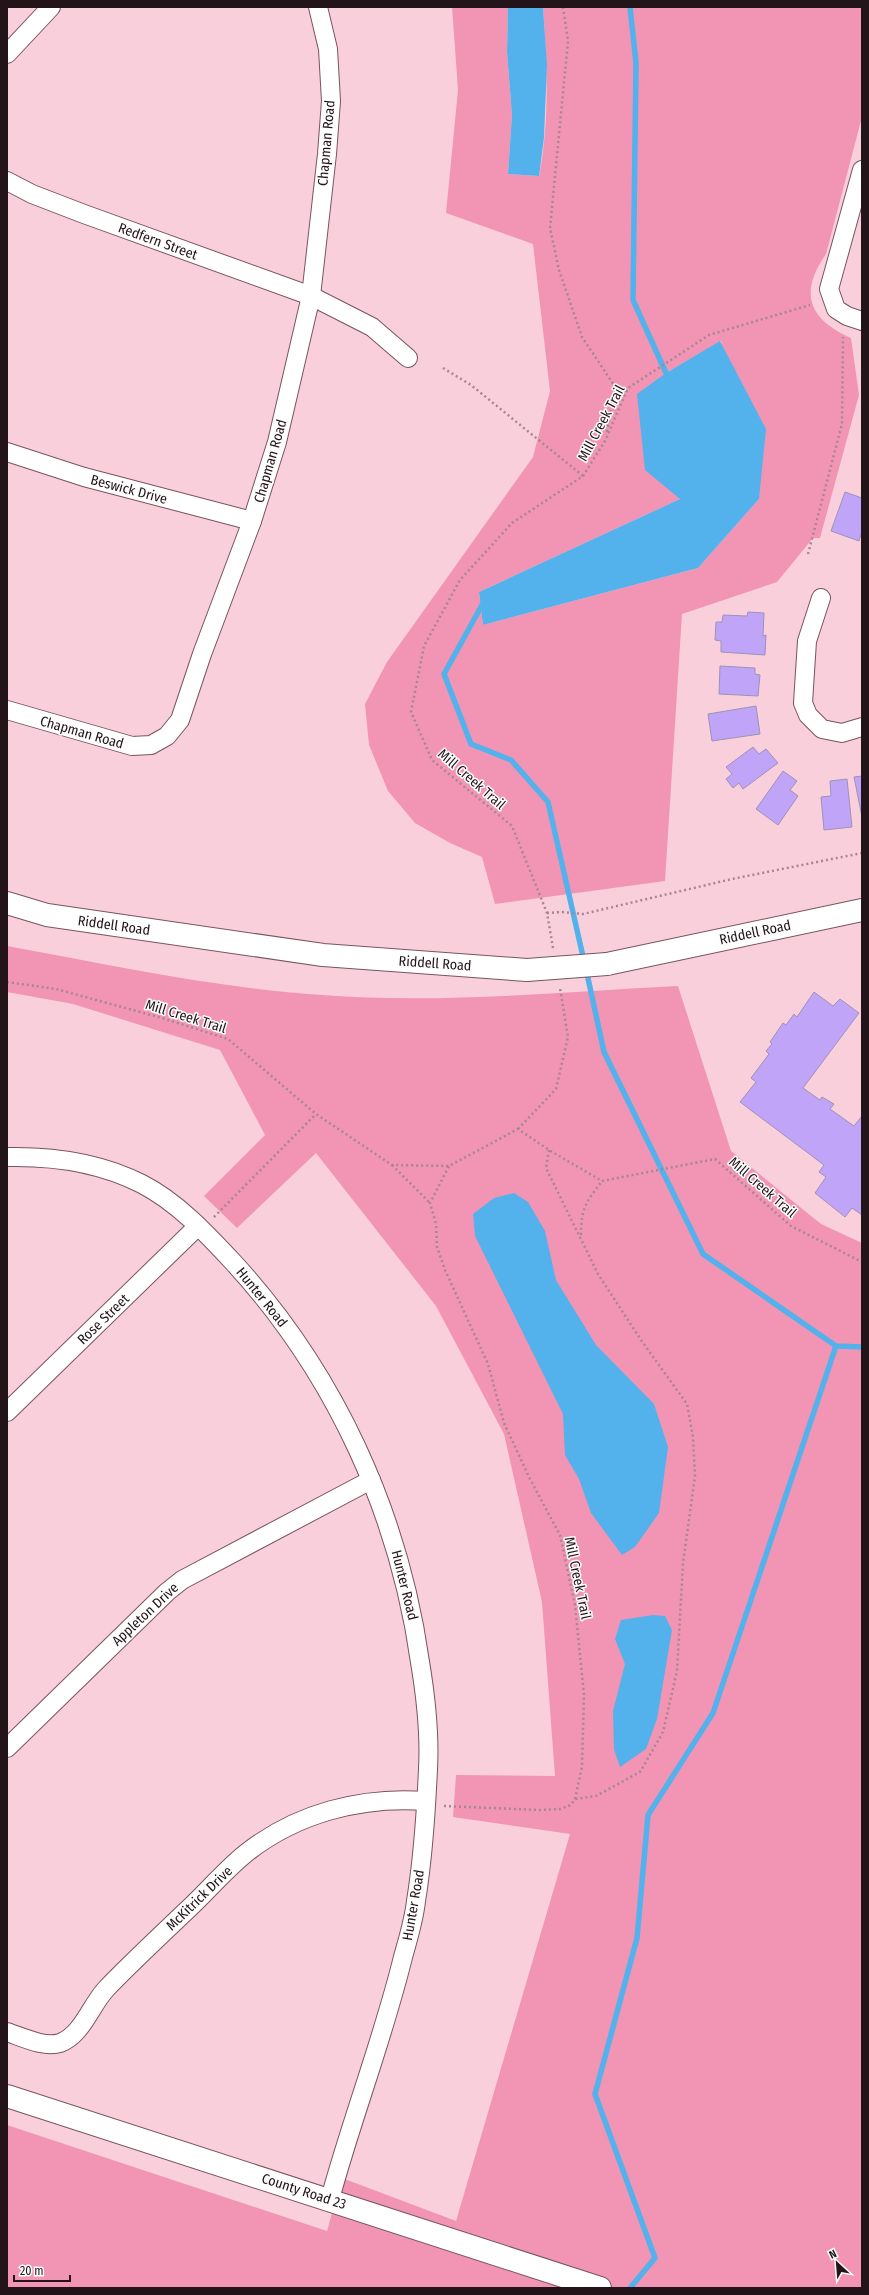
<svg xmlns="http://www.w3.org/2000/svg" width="869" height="2295" viewBox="0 0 869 2295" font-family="'Fira Sans Condensed',sans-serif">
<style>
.green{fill:#f295b4;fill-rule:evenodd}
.water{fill:#53b1eb}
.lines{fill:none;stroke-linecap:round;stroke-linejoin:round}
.stream{stroke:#53b1eb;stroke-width:5.5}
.building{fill:#bfa4f8;stroke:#9d93b5}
.street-casing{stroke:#78545f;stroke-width:20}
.secondary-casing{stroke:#78545f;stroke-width:24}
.primary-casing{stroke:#78545f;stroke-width:24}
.path{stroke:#a68690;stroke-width:2.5;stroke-dasharray:2 3;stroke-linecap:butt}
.street{stroke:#fff;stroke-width:18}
.secondary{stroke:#fff;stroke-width:22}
.primary{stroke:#fff;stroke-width:22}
.primary-bridge-casing{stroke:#78545f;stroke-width:24;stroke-linecap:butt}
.primary-bridge{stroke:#fff;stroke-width:22}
.labels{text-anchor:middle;stroke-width:3;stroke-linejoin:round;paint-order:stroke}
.street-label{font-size:14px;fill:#221418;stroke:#fdfdfd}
</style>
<rect width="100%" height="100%" fill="#facfdc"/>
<g class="green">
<path d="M452 7H508L507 52 512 115 508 174 539 176C550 121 547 62 543 7H862V117L826 254C799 293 808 319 851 338L859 395 820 538H813L777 582 682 614 665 881 495 904 482 857 450 843 415 823 388 791 369 745 365 704 387 662 533 457 550 391 533 244 446 213 458 90ZM721 341 759 499 698 568 483 625 479 592 680 499 666 373Z"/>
<path d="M7 946C111 965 216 988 322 995 440 1004 560 992 678 986L731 1151 821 1224 862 1243V2288H7V2125L327 2231 342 2178 456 2221 570 1834 453 1817 456 1775 555 1776 542 1602 504 1434 436 1306 316 1153 237 1228 204 1196 265 1135 220 1050 73 1004 7 992Z"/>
</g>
<g class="water">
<path d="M508 7H543L547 65 544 138 539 176 508 174 512 115 507 52Z"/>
<path d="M720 341 766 429 759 499 698 568 483 625 479 592 680 499 645 470 637 394 666 373Z"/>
<path d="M514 1193 528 1202 545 1231 556 1280 596 1345 654 1404 668 1447 659 1513 635 1547 622 1555 591 1513 579 1479 565 1455 563 1414 475 1236 473 1214 494 1198Z"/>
<path d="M653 1615 665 1616 672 1630 657 1719 646 1749 620 1767 614 1749 613 1711 625 1664 615 1639 621 1620Z"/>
</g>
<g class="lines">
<g class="stream">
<path d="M630 7 636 63 633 300 666 373"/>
<path d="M482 605 444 674 471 744 511 760 548 802 584 961"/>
<path d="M586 969 604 1052 703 1254 836 1346 862 1347"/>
<path d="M630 2288 655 2258 595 2094 637 1938 648 1815 713 1713 836 1346"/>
</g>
</g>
<g class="building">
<path d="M845 492 862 498V531L859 541 831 531Z"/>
<path d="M748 612 764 613 763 636 766 635 765 655 721 652V641L715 640 716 622H722L723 615 747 616Z"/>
<path d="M720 666 755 668V674L760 675 758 696 719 694Z"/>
<path d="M756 706 760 734 712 741 708 714Z"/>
<path d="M753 747 759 754 766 749 778 763 743 789 739 783 733 788 726 779 732 774 726 767Z"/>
<path d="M783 771 797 781 790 790 798 796 778 825 756 809Z"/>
<path d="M862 776V817L854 777Z"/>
<path d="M847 779 852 827 824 830 821 797 831 796 830 781Z"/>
<path d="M814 992 833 1006 840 999 859 1013 803 1088 820 1100 822 1097 834 1104 830 1109 854 1126 862 1116V1215L852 1208 845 1217 815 1193 826 1177 819 1172 824 1165 740 1102 756 1082 751 1078 769 1054 766 1051 772 1044 770 1042 783 1023 786 1025 794 1014 797 1017Z"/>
</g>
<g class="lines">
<defs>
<g id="street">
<path d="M7 54 51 7"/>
<path d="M862 170 829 289 836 309 847 316 862 321"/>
<path d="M7 181 32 194 84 214 311 296 372 327 408 358"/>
<path d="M7 452 84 477 252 521"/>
<path d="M821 598 807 641 803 703 808 715 822 729 842 733 862 727"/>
<path d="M7 710 132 746 151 745 167 736 180 720 202 654 252 521 277 442 311 296 327 154 331 101 328 49 318 7"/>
<path d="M7 1157C53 1156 101 1163 142 1184 177 1202 206 1233 233 1262 335 1373 399 1513 420 1662 426 1698 430 1733 428 1769 426 1813 423 1858 416 1901 414 1920 408 1939 403 1957 383 2039 352 2118 330 2199"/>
<path d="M7 1412 198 1226"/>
<path d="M7 1748 167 1592 182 1580 371 1480"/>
<path d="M7 2032C22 2037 44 2048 60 2043 82 2035 91 2005 106 1989 131 1963 158 1938 184 1913 205 1894 223 1872 245 1854 296 1813 362 1796 426 1801"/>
</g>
<path id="secondary" d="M7 2096 600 2288"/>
<g id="primary">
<path d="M7 903 47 915 323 955 527 970"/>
<path d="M607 964 862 910"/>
</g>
</defs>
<use href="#street" class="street-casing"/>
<use href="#secondary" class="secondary-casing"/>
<use href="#primary" class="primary-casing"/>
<g class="path">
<path d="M563 7 568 41 550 228 559 270 582 337 616 388 606 435"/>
<path d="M443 368 471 385 583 476"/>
<path d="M808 554 842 424 843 337"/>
<path d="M547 913 562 912 583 914 732 879 862 853"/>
<path d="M553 948 547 913 512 826 432 760 411 712 424 646 460 580 512 523 583 476 605 441 628 388 709 335 810 305"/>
<path d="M7 982 56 989 162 1018 228 1039 316 1114 392 1165 449 1166 518 1129 549 1150 602 1181 715 1159 791 1226 862 1262"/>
<path d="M518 1129 556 1089 568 1037 560 988"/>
<path d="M549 1150 546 1168 598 1274 641 1340 687 1404 693 1437 695 1476 683 1563 677 1671 663 1732 640 1772 596 1796 575 1799"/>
<path d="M392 1165 430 1203"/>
<path d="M214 1217 316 1114"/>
<path d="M581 1235C581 1208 586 1202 602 1181"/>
<path d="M444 1806 539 1810 560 1809 571 1805 575 1799 582 1767 584 1695 575 1605 560 1535 530 1479 504 1423 488 1364 445 1270 437 1247 436 1224 430 1203 449 1166"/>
</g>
<use href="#street" class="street"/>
<use href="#secondary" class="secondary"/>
<use href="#primary" class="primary"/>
<defs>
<path id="primary-bridge" d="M527 970 607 964"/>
</defs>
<use href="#primary-bridge" class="primary-bridge-casing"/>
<use href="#primary-bridge" class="primary-bridge"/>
</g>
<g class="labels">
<g class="street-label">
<text transform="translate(326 143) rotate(-85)" y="5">Chapman Road</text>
<text transform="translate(158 241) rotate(20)" y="5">Redfern Street</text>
<text transform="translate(601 423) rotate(-62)" y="5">Mill Creek Trail</text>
<text transform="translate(270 461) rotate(-74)" y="5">Chapman Road</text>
<text transform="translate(129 489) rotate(15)" y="5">Beswick Drive</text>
<text transform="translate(82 732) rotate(16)" y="5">Chapman Road</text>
<text transform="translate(472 779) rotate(41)" y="5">Mill Creek Trail</text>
<text transform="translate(114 925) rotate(8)" y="5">Riddell Road</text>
<text transform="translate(755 932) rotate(-12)" y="5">Riddell Road</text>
<text transform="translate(435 963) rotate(4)" y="5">Riddell Road</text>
<text transform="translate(186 1016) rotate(17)" y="5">Mill Creek Trail</text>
<text transform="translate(763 1187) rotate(41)" y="5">Mill Creek Trail</text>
<text transform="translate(262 1297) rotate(51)" y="5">Hunter Road</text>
<text transform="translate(103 1319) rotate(-44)" y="5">Rose Street</text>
<text transform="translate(578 1578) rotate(78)" y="5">Mill Creek Trail</text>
<text transform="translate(405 1585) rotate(76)" y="5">Hunter Road</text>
<text transform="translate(145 1614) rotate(-43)" y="5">Appleton Drive</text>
<text transform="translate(199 1898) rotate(-44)" y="5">McKitrick Drive</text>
<text transform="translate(413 1905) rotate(-80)" y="5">Hunter Road</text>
<text transform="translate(304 2191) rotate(18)" y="5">County Road 23</text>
</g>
</g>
<rect width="869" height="2295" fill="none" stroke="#221418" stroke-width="16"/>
<g transform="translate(837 2263) rotate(334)" stroke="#fdfdfd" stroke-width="3" paint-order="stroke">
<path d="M0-3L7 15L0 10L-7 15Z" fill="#221418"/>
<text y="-6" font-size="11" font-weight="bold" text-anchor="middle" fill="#221418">N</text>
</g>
<path d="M14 2275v6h56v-6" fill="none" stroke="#221418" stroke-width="2"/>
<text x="20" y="2275" font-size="12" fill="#221418" stroke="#fdfdfd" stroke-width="3" paint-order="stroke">20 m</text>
</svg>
